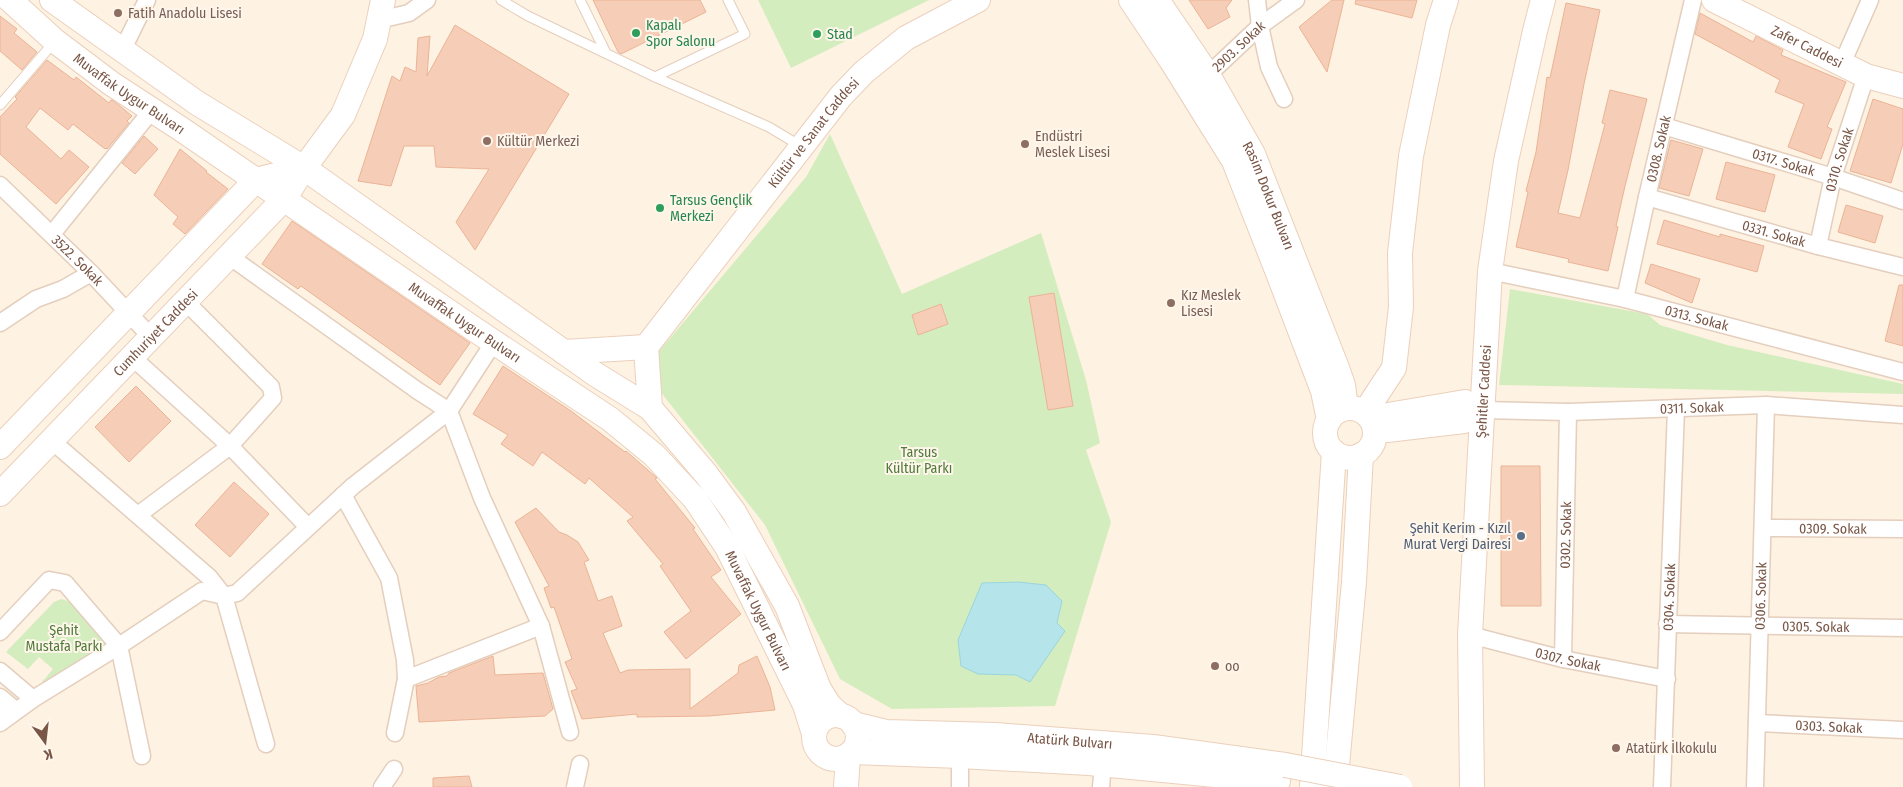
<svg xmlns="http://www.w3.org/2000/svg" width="1903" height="787" viewBox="0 0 1903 787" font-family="'Fira Sans Condensed',sans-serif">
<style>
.green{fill:#d4edbf}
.water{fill:#b5e4ea;stroke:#9ad5dd}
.building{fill:#f6ceb7;stroke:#ebb396}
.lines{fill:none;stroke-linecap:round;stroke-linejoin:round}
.lane-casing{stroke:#e4cebd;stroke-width:11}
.street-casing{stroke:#e4cebd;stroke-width:19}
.secondary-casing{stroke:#ebd0bc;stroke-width:26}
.lane{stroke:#fff;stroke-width:9}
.street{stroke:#fff;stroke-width:16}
.secondary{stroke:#fff;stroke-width:24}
.secondary-bridge-casing{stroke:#ebd0bc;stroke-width:26;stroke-linecap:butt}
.secondary-bridge{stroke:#fff;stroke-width:24}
.education-dot{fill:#8d6e63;stroke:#fff6eb;stroke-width:2}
.leisure-dot{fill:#2e9e5b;stroke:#fff6eb;stroke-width:2}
.service-dot{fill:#5c6f8a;stroke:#fff6eb;stroke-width:2}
.labels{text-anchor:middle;stroke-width:4;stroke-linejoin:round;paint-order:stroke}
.education-label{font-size:14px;fill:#785e54;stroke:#fff6eb;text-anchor:start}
.leisure-label{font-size:14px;fill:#27864d;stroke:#fff6eb;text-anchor:start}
.street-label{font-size:14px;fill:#795646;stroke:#fff6eb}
.park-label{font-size:14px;fill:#4f7a3a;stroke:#fff6eb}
.service-label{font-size:14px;fill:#4e5e75;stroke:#fff6eb;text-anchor:end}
</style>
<rect width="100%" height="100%" fill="#fef2e2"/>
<g class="green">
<path d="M758 0H929L791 68Z"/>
<path d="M830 134 902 294 1041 233 1086 380 1100 443 1086 450 1111 522 1055 706 892 709 840 679 765 525 656 386 655 356 806 177Z"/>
<path d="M1510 289 1647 314 1660 325 1727 345 1903 384V394L1499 385Z"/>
<path d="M61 599 68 601 106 633 109 644 54 690 42 682 53 669 39 657 28 669 6 652 54 602Z"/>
</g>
<path class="water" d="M1018 582 1046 585 1062 601 1057 623 1065 631 1030 682 1016 675 978 674 961 666 958 640 982 583Z"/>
<g class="building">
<path d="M593 0H700L706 12 621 54 618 52Z"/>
<path d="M1189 0H1232L1226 8 1230 17 1208 29Z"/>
<path d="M1332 0H1344L1327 72 1299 27Z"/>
<path d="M1356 0H1417L1412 18 1355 4Z"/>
<path d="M1566 3 1600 10 1584 84 1568 170 1558 213 1580 218 1605 124 1602 123 1610 90 1647 99 1625 186 1616 226 1618 227 1608 271 1568 262 1569 259 1516 247 1528 192 1526 191 1536 152 1547 77 1550 78Z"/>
<path d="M1700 13 1753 42 1756 36 1783 50 1781 55 1846 82 1827 127 1832 129 1821 159 1788 147 1804 104 1775 92 1780 80 1695 34Z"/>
<path d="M0 16 17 29 14 33 37 52 22 70 0 51Z"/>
<path d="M455 25 569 94 475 250 456 222 489 169 436 167 434 146H404L391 186 358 181 392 76 400 81 405 67 416 72 418 38 430 36 427 76Z"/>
<path d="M47 60 74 80 76 77 109 103 111 100 114 101 132 116 127 121 129 123 107 149 106 148 105 149 73 124 68 130 40 108 26 127 61 159 69 150 89 167 56 204 0 154V117L17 99 15 97Z"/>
<path d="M1873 99 1903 109V144L1891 183 1850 171Z"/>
<path d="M144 136 158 149 135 174 122 163Z"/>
<path d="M1671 140 1703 149 1689 196 1659 188Z"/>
<path d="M180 149 207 171 206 172 228 189 185 234 173 224 178 217 154 195Z"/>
<path d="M1726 162 1775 175 1765 212 1716 199Z"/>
<path d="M1846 205 1883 216 1875 243 1838 232Z"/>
<path d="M1664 220 1720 237V234L1764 246 1757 272 1657 244Z"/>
<path d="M292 221 470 343 440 385 301 286 298 289 262 264Z"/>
<path d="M1651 264 1700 279 1692 303 1645 283Z"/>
<path d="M1899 285H1903V346L1885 341Z"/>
<path d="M1054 293 1073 406 1048 410 1029 297Z"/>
<path d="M941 304 948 324 918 335 912 315Z"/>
<path d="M503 366 571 411 625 452 626 451 657 478 655 479 695 528 693 529 721 570 711 577 741 614 686 659 664 632 691 611 660 566 663 564 627 521 633 517 589 478 585 484 542 452 533 466 501 444 508 435 473 414Z"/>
<path d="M136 386 171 421 129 462 95 427Z"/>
<path d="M1501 466H1540L1541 606H1501Z"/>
<path d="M234 482 269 514 230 557 195 525Z"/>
<path d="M536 508 559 532 567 535 578 542 589 560 584 562 598 601 612 596 622 626 603 633 620 673 628 670 690 669V709L738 673 739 665 757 656 770 687 775 710 709 716 637 717V714L582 719 571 691 577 689 565 662 572 659 554 607 551 608 544 588 549 586 515 522Z"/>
<path d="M493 656 495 675 543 673 553 709 545 716 419 722 416 686 428 683 439 677 447 676 449 673Z"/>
<path d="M469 776 472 787H433V778Z"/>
</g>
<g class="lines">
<defs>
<g id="lane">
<path d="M501 0 528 16 655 77 769 127 802 147"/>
<path d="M580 0 606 53"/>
<path d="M655 77 745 34 728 0"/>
<path d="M0 105 55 41"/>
</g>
<g id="street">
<path d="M1257 0 1260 26 1269 67 1284 99"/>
<path d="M379 20 409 13 427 0"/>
<path d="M123 49 147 0"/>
<path d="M1842 64 1870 0"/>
<path id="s1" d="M1208 75 1260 26 1296 0"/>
<path id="s2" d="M1664 126 1833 177 1903 201"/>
<path id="s3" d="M0 185 91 273 151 337"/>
<path id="s4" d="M1647 197 1818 246 1903 267"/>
<path d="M52 234 152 110"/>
<path id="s5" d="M1818 246 1833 177 1866 76"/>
<path d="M229 256 418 391 449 411 482 498 541 626 570 732"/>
<path id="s6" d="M1490 271 1625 299 1903 372"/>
<path id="s7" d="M1625 299 1647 197 1693 0"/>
<path d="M186 302 271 387 273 398 230 446 308 527"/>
<path d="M0 323 36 299 63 289 91 273"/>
<path d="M132 357 230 446 138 515"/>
<path id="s8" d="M1482 410 1568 412 1766 405 1903 415"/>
<path d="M52 441 209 577 224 596 266 744"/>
<path d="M343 495 389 578 405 660 406 679 395 733"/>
<path id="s9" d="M1763 528 1903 529"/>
<path id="s10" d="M1667 624 1903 628"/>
<path d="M0 632 49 580 65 583 119 646 142 756"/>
<path id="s11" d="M1470 635 1563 659 1667 679"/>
<path id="s12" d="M1563 659 1568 412"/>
<path d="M0 671 33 699"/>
<path d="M406 679 541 626"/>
<path d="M0 697 13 708 0 717"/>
<path d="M0 723 33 699 119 646 202 591 224 596 237 593 353 486 449 411 494 342"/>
<path id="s13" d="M1757 723 1903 730"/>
<path d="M960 756V787"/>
<path d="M382 787 394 769"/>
<path d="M575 787 580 764"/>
<path d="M1101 787 1103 764"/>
<path id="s14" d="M1662 787 1676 408"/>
<path id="s15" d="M1755 787 1766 405"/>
</g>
<g id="secondary">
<path id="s16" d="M10 0 55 41 112 84 181 129 474 329 610 419 654 455 695 499 727 547 805 705 814 734"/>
<path d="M52 0 197 103 304 168 595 374 650 408 706 474 734 512 787 606 819 689 829 705 841 716"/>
<path d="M1131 0 1171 60 1234 161 1278 273 1323 391 1329 420"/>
<path id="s17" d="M1157 0 1208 75 1253 154 1337 368 1343 385 1346 408"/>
<path id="s18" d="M1714 0 1866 76 1903 86"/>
<path id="s19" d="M646 347 841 96 864 72 906 38 978 0"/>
<path d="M646 347 650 408"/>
<path d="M564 352 646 347"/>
<circle cx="1350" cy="433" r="25"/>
<path d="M1365 412 1394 368 1401 307 1400 253 1411 156 1438 25 1446 0"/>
<path d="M1370 418 1465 402 1482 410"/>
<path d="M1387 430 1464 421 1482 410"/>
<path d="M0 447 256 180 304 168"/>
<path id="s20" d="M0 494 284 199 304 168 343 115 375 39 383 0"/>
<circle cx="836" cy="737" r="22"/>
<path id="s21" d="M853 724 886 732 996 735 1153 747 1285 765"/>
<path d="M852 752 960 756 1089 763 1278 781"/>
<path d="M846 787 848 755"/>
<path d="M1312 787 1334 452"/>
<path d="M1335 787 1354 582 1361 455"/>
<path id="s22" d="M1472 787 1470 635 1490 271 1506 161 1535 31 1543 0"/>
</g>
</defs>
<use href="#lane" class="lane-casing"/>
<use href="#street" class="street-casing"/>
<use href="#secondary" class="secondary-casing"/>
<use href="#lane" class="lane"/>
<use href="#street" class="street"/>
<use href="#secondary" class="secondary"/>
<defs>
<path id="secondary-bridge" d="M1285 765 1400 787"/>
</defs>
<use href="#secondary-bridge" class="secondary-bridge-casing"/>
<use href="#secondary-bridge" class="secondary-bridge"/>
</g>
<g class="education-dot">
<circle cx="118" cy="13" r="5"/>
<circle cx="487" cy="141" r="5"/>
<circle cx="1025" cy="144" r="5"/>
<circle cx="1171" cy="303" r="5"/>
<circle cx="1215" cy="666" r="5"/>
<circle cx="1616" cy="748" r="5"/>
</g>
<g class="leisure-dot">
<circle cx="636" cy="33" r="5"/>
<circle cx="817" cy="34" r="5"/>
<circle cx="660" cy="208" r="5"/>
</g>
<circle class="service-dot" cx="1521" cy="536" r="5"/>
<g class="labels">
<g class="education-label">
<text x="128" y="18">Fatih Anadolu Lisesi</text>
<text x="1035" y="141">Endüstri<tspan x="1035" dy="16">Meslek Lisesi</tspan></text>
<text x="497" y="146">Kültür Merkezi</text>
<text x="1181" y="300">Kız Meslek<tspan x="1181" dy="16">Lisesi</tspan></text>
<text x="1225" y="671">oo</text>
<text x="1626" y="753">Atatürk İlkokulu</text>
</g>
<g class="leisure-label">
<text x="646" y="30">Kapalı<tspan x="646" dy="16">Spor Salonu</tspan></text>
<text x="827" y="39">Stad</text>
<text x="670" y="205">Tarsus Gençlik<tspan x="670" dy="16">Merkezi</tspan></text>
</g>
<g class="street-label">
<text dy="5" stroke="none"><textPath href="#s1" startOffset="42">2903. Sokak</textPath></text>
<text dy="5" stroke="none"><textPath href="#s18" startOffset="104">Zafer Caddesi</textPath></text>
<text dy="5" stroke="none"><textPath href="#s16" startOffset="152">Muvaffak Uygur Bulvarı</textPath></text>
<text dy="5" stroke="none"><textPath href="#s19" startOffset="272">Kültür ve Sanat Caddesi</textPath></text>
<text dy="5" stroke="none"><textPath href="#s7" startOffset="154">0308. Sokak</textPath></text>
<text dy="5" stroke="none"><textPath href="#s5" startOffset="89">0310. Sokak</textPath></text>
<text dy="5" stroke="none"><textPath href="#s2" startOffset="125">0317. Sokak</textPath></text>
<text dy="5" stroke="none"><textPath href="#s17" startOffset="226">Rasim Dokur Bulvarı</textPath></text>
<text dy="5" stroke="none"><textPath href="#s4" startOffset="132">0331. Sokak</textPath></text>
<text dy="5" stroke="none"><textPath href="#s3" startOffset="108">3522. Sokak</textPath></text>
<text dy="5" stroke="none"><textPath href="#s6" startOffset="212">0313. Sokak</textPath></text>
<text dy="5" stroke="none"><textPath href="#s16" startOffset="558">Muvaffak Uygur Bulvarı</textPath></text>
<text dy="5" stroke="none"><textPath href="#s20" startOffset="224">Cumhuriyet Caddesi</textPath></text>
<text dy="5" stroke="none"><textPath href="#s22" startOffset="396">Şehitler Caddesi</textPath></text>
<text dy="5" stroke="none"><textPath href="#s8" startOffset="210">0311. Sokak</textPath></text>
<text dy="5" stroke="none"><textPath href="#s9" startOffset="70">0309. Sokak</textPath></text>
<text dy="5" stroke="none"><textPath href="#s12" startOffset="124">0302. Sokak</textPath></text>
<text dy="5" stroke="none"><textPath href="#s15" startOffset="191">0306. Sokak</textPath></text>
<text dy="5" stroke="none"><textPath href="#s14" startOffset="190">0304. Sokak</textPath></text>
<text dy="5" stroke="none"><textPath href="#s16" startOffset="978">Muvaffak Uygur Bulvarı</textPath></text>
<text dy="5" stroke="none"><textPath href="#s10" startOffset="149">0305. Sokak</textPath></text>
<text dy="5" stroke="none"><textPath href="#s11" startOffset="101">0307. Sokak</textPath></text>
<text dy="5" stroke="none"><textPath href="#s13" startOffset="72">0303. Sokak</textPath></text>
<text dy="5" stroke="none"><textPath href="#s21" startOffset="218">Atatürk Bulvarı</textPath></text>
</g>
<g class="park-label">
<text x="919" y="457">Tarsus<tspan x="919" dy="16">Kültür Parkı</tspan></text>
<text x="64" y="635">Şehit<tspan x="64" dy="16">Mustafa Parkı</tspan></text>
</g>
<g class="service-label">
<text x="1511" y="533">Şehit Kerim - Kızıl<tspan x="1511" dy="16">Murat Vergi Dairesi</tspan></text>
</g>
</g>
<g transform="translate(45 742) rotate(165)" stroke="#fff6eb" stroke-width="4" paint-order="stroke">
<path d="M0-4L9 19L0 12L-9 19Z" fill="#795646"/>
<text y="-8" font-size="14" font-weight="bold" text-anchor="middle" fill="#795646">K</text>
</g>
</svg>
